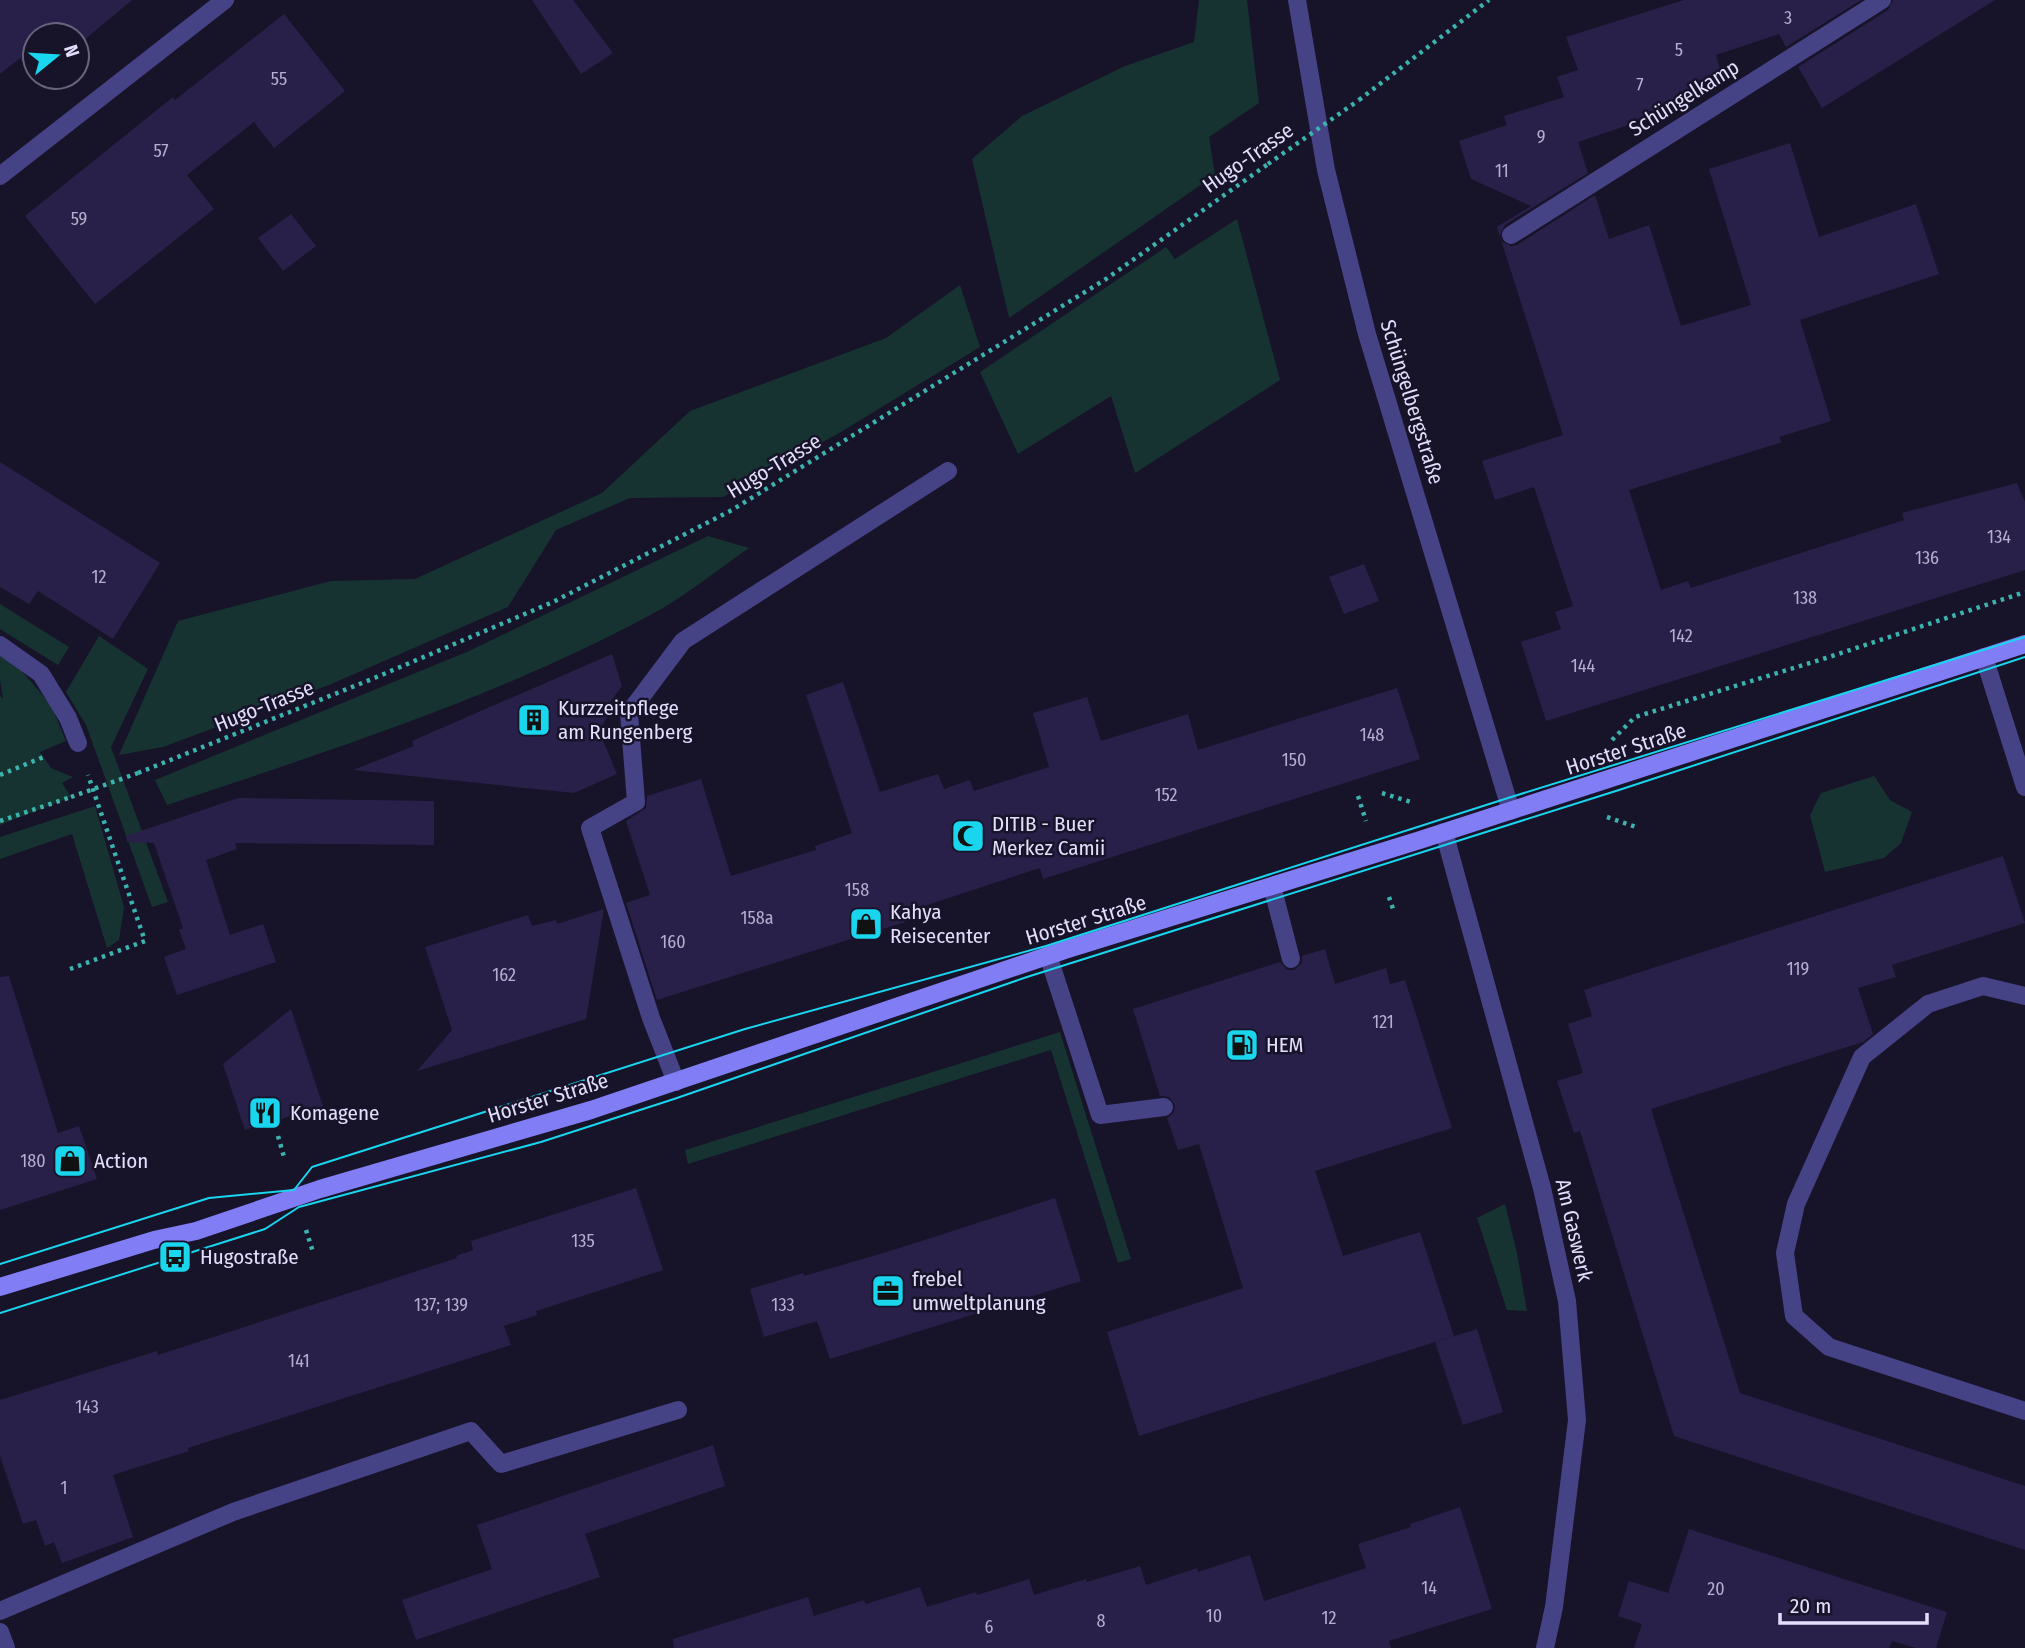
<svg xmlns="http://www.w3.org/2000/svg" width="2025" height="1648" viewBox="0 0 2025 1648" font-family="'Fira Sans Condensed',sans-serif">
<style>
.green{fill:#163332}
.building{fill:#292049}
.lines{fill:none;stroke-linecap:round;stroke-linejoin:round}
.path{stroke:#3bb4ae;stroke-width:4.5;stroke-dasharray:3.5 5;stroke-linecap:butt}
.lane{stroke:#454285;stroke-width:18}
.street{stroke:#454285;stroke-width:18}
.secondary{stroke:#817df5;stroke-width:18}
.tram{stroke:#19d5ed;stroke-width:2}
.path-bridge{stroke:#3bb4ae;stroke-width:4.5;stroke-dasharray:3.5 5;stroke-linecap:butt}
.labels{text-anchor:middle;stroke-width:5;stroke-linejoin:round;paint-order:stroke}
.number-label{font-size:18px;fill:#b4aecf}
.street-label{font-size:21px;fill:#e2defc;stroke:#171329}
.poi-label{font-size:21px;fill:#e2defc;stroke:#171329;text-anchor:start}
</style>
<rect width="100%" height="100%" fill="#171329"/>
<g class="green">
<path d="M1199 0H1247L1259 103 1209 137 1215 175 1009 318 972 159 1022 116 1125 66 1194 42Z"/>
<path d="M1237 219 1280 380 1135 473 1111 396 1018 454 980 372 1166 247 1175 259Z"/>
<path d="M960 285 980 347 841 432 723 497 630 498 556 530 508 607 329 685 163 747 119 755 178 621 331 581 415 579 602 493 690 411 886 338Z"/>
<path d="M708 536 749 548C717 570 686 596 652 614 499 697 332 750 167 805L155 780 469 651Z"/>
<path d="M0 604 69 647 58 665 0 629Z"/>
<path d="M99 636 148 669 111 747 168 902 152 907 86 725 66 692Z"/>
<path d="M0 653 21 670 51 705 66 741 40 752 51 768 73 777 62 783 71 797 0 825V696L3 699 0 680Z"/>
<path d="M1874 776 1890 800 1912 812 1901 843 1884 858 1825 872 1810 815 1821 793Z"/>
<path d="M95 806 124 907 119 940 107 948 72 834 0 859V837Z"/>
<path d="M1060 1032 1131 1259 1118 1263 1051 1050 688 1164 685 1150Z"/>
<path d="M1505 1204 1517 1253 1527 1311 1507 1310 1477 1218Z"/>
</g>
<g class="building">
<path d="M0 0H132L77 46V35H35V77L20 58 0 74Z"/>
<path d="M532 0H573L613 53 581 74Z"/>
<path d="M1684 0H1861L1786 47 1779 34 1716 55 1724 83 1680 98 1682 107 1578 142 1588 173 1505 225 1500 235 1502 242 1511 246 1517 245 1595 195 1609 239 1649 225 1681 326 1751 305 1709 169 1790 143 1819 237 1916 204 1939 274 1800 320 1831 421 1779 437 1782 442 1629 490 1661 590 1688 581 1691 588 1904 520 1902 513 2017 483 2025 502V570L1546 721 1521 642 1561 629 1555 612 1573 606 1534 487 1495 500 1482 461 1563 435 1497 227 1531 206 1471 179 1459 141 1507 125 1504 116 1564 97 1557 77 1578 70 1566 37Z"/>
<path d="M1893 0H1995L1822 108 1798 67 1888 10Z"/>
<path d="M284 14 345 91 274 148 254 122 187 175 214 209 95 304 25 216 173 97 175 100Z"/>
<path d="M291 214 316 246 283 271 258 238Z"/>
<path d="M0 462 160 563 113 639 38 591 29 604 0 587Z"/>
<path d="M1364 564 1379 601 1344 614 1329 577Z"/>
<path d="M612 654 622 686 605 709 607 717 599 731 617 774 574 793 353 770 414 746 412 741Z"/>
<path d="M843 682 880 792 938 774 944 789 970 780 974 791 1049 767 1033 713 1087 697 1101 741 1188 714 1198 750 1397 688 1420 759 1043 879 1040 868 918 908 921 917 657 1000 626 903 650 895 626 821 646 808 647 796 701 779 731 876 816 850 815 846 852 833 806 695Z"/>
<path d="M238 798 434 801V845L235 843 237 849 206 860 230 935 263 924 276 962 177 995 164 957 186 949 179 930 183 928 154 843 127 842 126 836Z"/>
<path d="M2003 856 2025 923 1892 965 1896 977 1858 988 1873 1034 1863 1042 1651 1109 1740 1393 2025 1486V1550L1674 1436 1580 1131 1574 1133 1557 1081 1583 1073 1568 1024 1592 1016 1584 990Z"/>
<path d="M604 909 586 1019 417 1071 452 1030 425 947 528 915 532 926 556 920 557 924Z"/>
<path d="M1325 949 1335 984 1386 968 1390 984 1405 980 1452 1128 1315 1171 1343 1256 1420 1232 1454 1336 1139 1436 1107 1332 1243 1288 1199 1144 1178 1150 1167 1118 1174 1112 1175 1105 1169 1097 1160 1096 1133 1009 1280 962 1287 970H1294L1302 963V956Z"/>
<path d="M9 976 58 1133 79 1126 97 1179 0 1210V977Z"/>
<path d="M291 1009 323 1106 245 1130 223 1064Z"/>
<path d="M636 1188 663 1270 536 1311 537 1315 504 1326 511 1345 188 1448 189 1451 113 1475 133 1537 62 1563 54 1542 45 1546 36 1520 23 1524 0 1456V1400L157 1351 158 1355 457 1258 456 1256 473 1250 471 1241Z"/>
<path d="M1055 1198 1081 1281 830 1359 817 1321 764 1337 750 1289 803 1273 804 1276 890 1251Z"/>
<path d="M1477 1329 1503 1412 1463 1425 1435 1342Z"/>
<path d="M713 1445 725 1486 585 1534 600 1577 416 1640 402 1600 492 1569 477 1525Z"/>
<path d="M1460 1507 1492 1609 1389 1641 1391 1648H674L673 1639 808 1597 814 1616 864 1600 866 1604 920 1587 927 1607 976 1592 977 1595 1029 1579 1034 1595 1086 1579 1087 1582 1140 1566 1146 1585 1197 1568 1198 1572 1250 1555 1264 1601 1366 1568 1358 1544 1411 1527 1410 1524Z"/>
<path d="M1689 1529 1947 1612 1936 1648H1916L1892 1641 1889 1648H1634L1642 1624 1618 1616 1629 1581 1668 1593Z"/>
</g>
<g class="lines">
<g class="path">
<path d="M1359 100 1489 0"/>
<path d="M1612 740 1635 717 1826 658 2025 592"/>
<path d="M138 773 372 679 553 602 732 510 1106 279 1268 164"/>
<path d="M0 775 46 756"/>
<path d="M1382 793 1414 803"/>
<path d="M1358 796 1366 821"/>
<path d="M1607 817 1636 827"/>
<path d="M0 821 71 797"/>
<path d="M1389 897 1393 909"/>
<path d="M70 969 145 941 88 775"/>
<path d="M278 1136 284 1157"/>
<path d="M306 1230 313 1252"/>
</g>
<g class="lane">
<path d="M1511 235 1882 0"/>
<path d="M1984 657 2025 787"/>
<path d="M1272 886 1291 959"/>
<path d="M1048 955 1100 1115 1164 1107"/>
<path d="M2025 996 1983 986 1928 1004 1862 1057 1796 1204 1785 1253 1794 1316 1829 1347 2025 1411"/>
<path d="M676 1082 651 1018 590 828 636 802 629 713 683 641 948 471"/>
<path d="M0 1611 233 1512 471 1431 501 1464 678 1410"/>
</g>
<g class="street">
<path d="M1297 0 1326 170 1367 334 1511 811"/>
<path d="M0 176 225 0"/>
<path d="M0 645 41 674 68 718 78 743"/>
<path d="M1444 832 1542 1188 1567 1301 1577 1420 1554 1607 1545 1648"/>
<path d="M0 1632 6 1648"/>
</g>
<path class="secondary" d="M0 1287 154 1240 196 1231 320 1189 591 1110 1065 950 1420 840 2025 644"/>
<g class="tram">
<path d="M0 1264 209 1198 294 1190 312 1167 745 1029 1046 946 1508 798 2025 637"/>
<path d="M0 1313 265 1229 299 1207 541 1142 674 1099 1027 977 1619 790 2025 657"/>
</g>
<g class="path-bridge">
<path d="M1268 164 1359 100"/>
<path d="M71 797 138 773"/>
</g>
</g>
<defs>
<symbol id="building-square" viewBox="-11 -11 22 22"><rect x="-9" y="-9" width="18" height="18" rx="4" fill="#19d5ed" stroke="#171329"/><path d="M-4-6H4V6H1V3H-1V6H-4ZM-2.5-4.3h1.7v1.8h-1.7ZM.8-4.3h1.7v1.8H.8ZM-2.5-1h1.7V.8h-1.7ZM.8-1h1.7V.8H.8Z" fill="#111"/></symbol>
<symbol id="mosque-square" viewBox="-11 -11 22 22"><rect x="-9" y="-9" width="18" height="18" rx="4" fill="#19d5ed" stroke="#171329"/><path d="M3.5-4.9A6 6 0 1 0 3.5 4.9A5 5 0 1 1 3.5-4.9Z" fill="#111"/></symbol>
<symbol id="shop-square" viewBox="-11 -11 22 22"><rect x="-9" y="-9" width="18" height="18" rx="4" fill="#19d5ed" stroke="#171329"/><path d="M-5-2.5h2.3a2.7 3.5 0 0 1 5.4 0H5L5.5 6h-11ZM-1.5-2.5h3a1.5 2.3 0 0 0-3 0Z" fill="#111"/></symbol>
<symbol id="fuel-square" viewBox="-11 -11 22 22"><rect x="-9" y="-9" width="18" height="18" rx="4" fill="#19d5ed" stroke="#171329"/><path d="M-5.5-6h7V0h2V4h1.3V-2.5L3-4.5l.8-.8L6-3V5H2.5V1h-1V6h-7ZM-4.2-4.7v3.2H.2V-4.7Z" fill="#111"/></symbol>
<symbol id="restaurant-square" viewBox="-11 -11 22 22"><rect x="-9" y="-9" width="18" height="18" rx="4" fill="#19d5ed" stroke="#171329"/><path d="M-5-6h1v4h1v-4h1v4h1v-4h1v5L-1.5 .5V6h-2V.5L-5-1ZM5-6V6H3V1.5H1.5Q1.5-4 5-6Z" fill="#111"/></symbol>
<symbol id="bus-square" viewBox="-11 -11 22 22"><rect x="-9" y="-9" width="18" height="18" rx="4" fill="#19d5ed" stroke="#171329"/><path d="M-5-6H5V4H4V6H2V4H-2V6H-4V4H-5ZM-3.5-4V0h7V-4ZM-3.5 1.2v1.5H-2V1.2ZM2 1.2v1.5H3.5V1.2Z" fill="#111"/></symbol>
<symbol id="office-square" viewBox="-11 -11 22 22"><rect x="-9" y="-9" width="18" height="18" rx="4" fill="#19d5ed" stroke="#171329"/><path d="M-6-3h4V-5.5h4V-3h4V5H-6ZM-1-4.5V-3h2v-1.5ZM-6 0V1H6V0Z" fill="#111"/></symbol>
</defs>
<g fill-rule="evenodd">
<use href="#building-square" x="515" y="701" width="38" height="38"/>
<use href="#mosque-square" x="949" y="817" width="38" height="38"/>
<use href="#shop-square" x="847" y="905" width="38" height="38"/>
<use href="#fuel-square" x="1223" y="1026" width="38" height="38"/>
<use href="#restaurant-square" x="246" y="1094" width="38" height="38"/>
<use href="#shop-square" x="51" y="1142" width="38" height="38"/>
<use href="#bus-square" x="156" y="1238" width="38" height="38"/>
<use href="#office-square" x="869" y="1272" width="38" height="38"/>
</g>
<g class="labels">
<g class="number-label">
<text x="1788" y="24">3</text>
<text x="1679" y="56">5</text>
<text x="279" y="85">55</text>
<text x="1640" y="91">7</text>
<text x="1541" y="143">9</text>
<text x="161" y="157">57</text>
<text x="1502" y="177">11</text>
<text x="79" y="225">59</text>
<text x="1999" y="543">134</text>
<text x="1927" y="564">136</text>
<text x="99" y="583">12</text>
<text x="1805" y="604">138</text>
<text x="1681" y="642">142</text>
<text x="1583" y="672">144</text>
<text x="1372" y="741">148</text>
<text x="1294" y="766">150</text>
<text x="1166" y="801">152</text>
<text x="857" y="896">158</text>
<text x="757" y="924">158a</text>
<text x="673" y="948">160</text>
<text x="1798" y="975">119</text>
<text x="504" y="981">162</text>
<text x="1383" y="1028">121</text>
<text x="33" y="1167">180</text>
<text x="583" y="1247">135</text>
<text x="441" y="1311">137; 139</text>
<text x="783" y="1311">133</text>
<text x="299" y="1367">141</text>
<text x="87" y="1413">143</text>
<text x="64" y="1494">1</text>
<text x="1429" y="1594">14</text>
<text x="1716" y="1595">20</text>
<text x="1214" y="1622">10</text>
<text x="1329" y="1624">12</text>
<text x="1101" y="1627">8</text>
<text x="989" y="1633">6</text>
</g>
<g class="street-label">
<text transform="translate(1684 98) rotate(-32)" y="7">Schüngelkamp</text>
<text transform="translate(1248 158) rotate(-35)" y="7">Hugo-Trasse</text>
<text transform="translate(1412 402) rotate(73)" y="7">Schüngelbergstraße</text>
<text transform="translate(774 466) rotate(-31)" y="7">Hugo-Trasse</text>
<text transform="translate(264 706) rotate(-22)" y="7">Hugo-Trasse</text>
<text transform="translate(1626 749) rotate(-18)" y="7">Horster Straße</text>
<text transform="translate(1086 920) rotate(-17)" y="7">Horster Straße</text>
<text transform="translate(548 1098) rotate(-17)" y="7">Horster Straße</text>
<text transform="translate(1574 1230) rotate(77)" y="7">Am Gaswerk</text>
</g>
<g class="poi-label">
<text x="558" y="715">Kurzzeitpflege<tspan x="558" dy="24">am Rungenberg</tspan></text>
<text x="992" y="831">DITIB - Buer<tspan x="992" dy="24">Merkez Camii</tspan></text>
<text x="890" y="919">Kahya<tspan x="890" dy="24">Reisecenter</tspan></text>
<text x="1266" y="1052">HEM</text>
<text x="290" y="1120">Komagene</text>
<text x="94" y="1168">Action</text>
<text x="200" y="1264">Hugostraße</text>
<text x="912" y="1286">frebel<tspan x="912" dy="24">umweltplanung</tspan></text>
</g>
</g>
<g transform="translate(56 56) rotate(72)"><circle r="33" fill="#171329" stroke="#68647d" stroke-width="2"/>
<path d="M0-5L12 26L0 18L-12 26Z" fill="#19d5ed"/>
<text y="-10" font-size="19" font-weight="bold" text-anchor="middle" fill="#e2defc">N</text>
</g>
<path d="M1780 1613v10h147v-10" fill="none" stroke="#e2defc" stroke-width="3.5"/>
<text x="1790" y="1613" font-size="21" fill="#e2defc" stroke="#171329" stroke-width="5" paint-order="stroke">20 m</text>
</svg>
